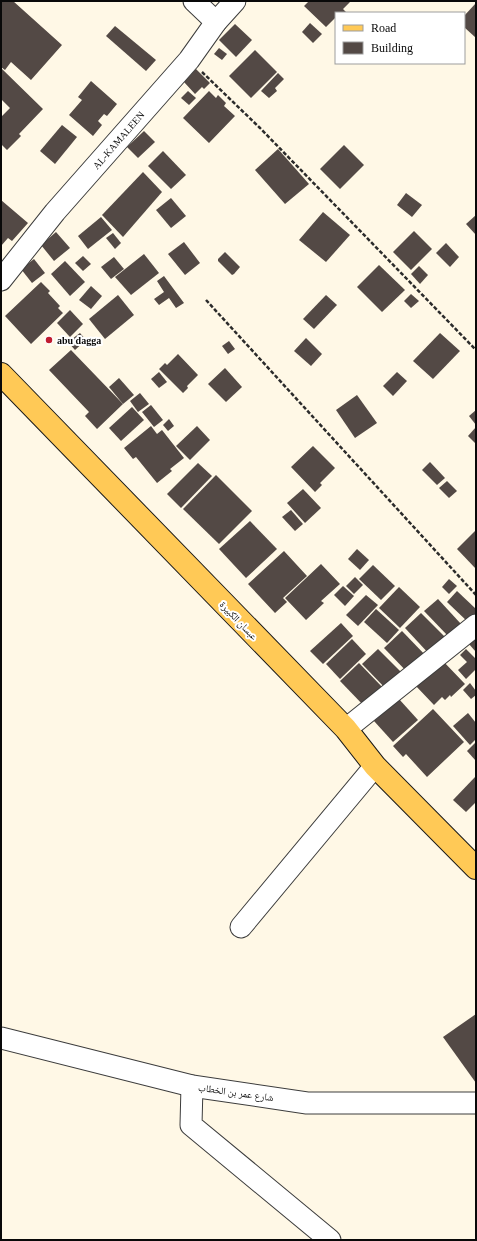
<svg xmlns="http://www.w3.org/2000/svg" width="477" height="1241" viewBox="0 0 477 1241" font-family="'Times New Roman','Noto Naskh Arabic',serif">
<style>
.building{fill:#534945}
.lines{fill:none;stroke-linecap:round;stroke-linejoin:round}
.minor-casing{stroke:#3c3c3c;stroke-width:23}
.major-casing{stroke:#1a1a1a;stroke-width:24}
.path{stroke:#2b2b2b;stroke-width:2.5;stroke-dasharray:4 2;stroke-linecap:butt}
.minor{stroke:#fff;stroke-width:21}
.major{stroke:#ffc956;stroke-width:22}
.poi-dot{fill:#c01b2f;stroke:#fff;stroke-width:1.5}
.labels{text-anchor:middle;stroke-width:4;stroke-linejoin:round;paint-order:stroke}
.street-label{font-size:10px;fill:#090909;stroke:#fff}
.poi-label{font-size:10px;font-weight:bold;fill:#090909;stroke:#fff;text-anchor:start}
</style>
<rect width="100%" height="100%" fill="#fff8e6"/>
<g class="building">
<path d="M1 1H13L62 45 31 80 11 62 5 70 1 67Z"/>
<path d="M309 1H350V2L343 9 346 12 345 13H336V17L326 27 304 6Z"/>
<path d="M476 3V38L464 27V16Z"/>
<path d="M310 23 322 34 313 43 302 32Z"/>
<path d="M235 24 252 40 236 57 219 40Z"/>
<path d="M115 26 156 60 146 71 106 36Z"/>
<path d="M219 48 227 54 222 60 214 54Z"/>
<path d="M255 50 277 72 251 98 229 76Z"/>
<path d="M1 68 43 109 19 134 21 136 7 150 1 144V117L10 108 1 99Z"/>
<path d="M196 69 210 83 204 89 202 87 195 94 184 82Z"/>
<path d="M278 73 284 79 275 88 277 91 269 98 261 91Z"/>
<path d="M91 81 117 104 107 116 104 114 98 121 102 125 93 136 69 115 82 100 78 97Z"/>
<path d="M188 91 196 98 189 105 181 98Z"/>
<path d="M209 91 216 98 218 95 226 103 224 106 235 116 209 143 183 118Z"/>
<path d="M62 125 77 137 55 164 40 151Z"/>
<path d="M144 131 155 142 138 158 127 147Z"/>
<path d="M344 145 364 165 340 189 320 169Z"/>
<path d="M278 149 309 184 285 204 255 170Z"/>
<path d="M163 151 186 175 171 189 148 166Z"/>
<path d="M143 172 162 192 123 237 102 215Z"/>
<path d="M406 193 422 205 412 217 397 205Z"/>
<path d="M171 198 186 216 171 228 156 210Z"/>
<path d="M1 200 28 223 12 241 8 238 1 246Z"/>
<path d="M323 212 350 235 326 262 299 240Z"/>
<path d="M476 215V235L466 224Z"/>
<path d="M101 217 112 230 88 249 78 236Z"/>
<path d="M414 231 432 249 411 270 393 252Z"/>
<path d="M56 232 70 248 54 261 41 245Z"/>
<path d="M113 233 121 243 115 249 106 238Z"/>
<path d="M184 242 200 263 185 275 168 254Z"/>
<path d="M446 243 459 257 450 267 436 253Z"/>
<path d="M225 252 240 267 234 274 232 275 218 261V259Z"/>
<path d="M144 254 159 273 131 295 115 277Z"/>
<path d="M83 256 91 264 83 271 75 263Z"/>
<path d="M114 257 124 269 111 279 101 267Z"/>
<path d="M34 259 45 273 32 283 21 269Z"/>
<path d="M65 261 85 282 70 296 51 274Z"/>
<path d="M379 265 405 290 382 312 357 287Z"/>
<path d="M419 266 428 275 420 284 411 274Z"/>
<path d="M164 276 184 303 176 308 169 298 159 305 154 299 164 292 157 281Z"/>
<path d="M41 282 50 291 48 293 60 306 58 308 63 313 31 344 5 316Z"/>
<path d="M91 286 102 296 91 309 79 300Z"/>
<path d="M411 294 419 301 411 308 404 301Z"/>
<path d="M118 295 134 315 105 339 89 319Z"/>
<path d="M326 295 337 305 314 329 303 319Z"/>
<path d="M70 310 83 324 70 337 57 323Z"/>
<path d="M80 333 86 340 75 350 68 342Z"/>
<path d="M440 333 460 351 433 379 413 361Z"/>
<path d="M306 338 322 354 311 366 294 351Z"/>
<path d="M229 341 235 349 228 354 222 346Z"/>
<path d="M71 350 123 404 97 429 85 416 89 412 49 370Z"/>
<path d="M178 354 198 375 187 386 188 388 183 393 159 369 165 363 167 365Z"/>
<path d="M225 368 242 387 226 402 208 384Z"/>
<path d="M159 372 167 382 159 388 151 379Z"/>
<path d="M397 372 407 381 393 396 383 386Z"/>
<path d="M119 378 134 395 123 404 109 387Z"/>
<path d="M140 393 149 404 138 412 130 401Z"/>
<path d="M357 395 377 423 355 438 336 410Z"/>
<path d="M151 405 163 420 154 427 142 412Z"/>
<path d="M132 407 144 420 121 441 109 428Z"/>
<path d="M476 410V425L469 416Z"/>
<path d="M169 419 174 426 168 431 163 425Z"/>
<path d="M151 426 157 434 162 430 184 458 170 469 172 471 157 483 136 457 133 459 124 448Z"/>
<path d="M197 426 210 440 190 460 176 446Z"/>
<path d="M476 427V444L468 436Z"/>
<path d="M313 446 335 468 320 483 322 485 315 492 291 467Z"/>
<path d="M430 462 445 478 437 485 422 470Z"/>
<path d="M198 463 212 476 181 508 167 494Z"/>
<path d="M216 475 252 511 219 544 183 509Z"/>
<path d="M447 481 457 491 449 498 439 488Z"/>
<path d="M303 489 321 508 305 523 287 503Z"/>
<path d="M291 510 303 524 295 531 282 517Z"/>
<path d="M250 521 277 549 246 578 219 549Z"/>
<path d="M476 530V569L457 549Z"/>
<path d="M357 549 369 560 360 570 348 559Z"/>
<path d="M284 551 307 576 283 598 287 602 275 613 248 584Z"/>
<path d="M321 564 340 584 321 601 324 603 306 620 285 598Z"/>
<path d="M373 565 395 586 381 600 359 579Z"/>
<path d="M355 577 363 585 354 594 346 586Z"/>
<path d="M449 579 457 586 449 594 442 587Z"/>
<path d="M343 586 354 596 345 606 334 595Z"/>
<path d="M399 587 420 607 400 628 379 608Z"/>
<path d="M457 591 476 609V617L470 624 447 602Z"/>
<path d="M366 595 378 605 358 626 346 615Z"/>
<path d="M438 599 461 624 448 636 424 611Z"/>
<path d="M376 609 399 630 387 643 364 622Z"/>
<path d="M421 613 448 640 431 656 405 628Z"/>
<path d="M341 623 353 636 323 664 310 651Z"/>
<path d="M402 631 429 659 411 676 384 648Z"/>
<path d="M476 635V652L468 643Z"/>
<path d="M352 639 366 654 340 679 326 664Z"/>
<path d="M378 649 404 675 388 691 362 664Z"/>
<path d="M466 649 476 659V669L466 679 458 670 467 662 460 655Z"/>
<path d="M442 660 465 684 451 697 450 695 445 700 442 697 434 705 415 685Z"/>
<path d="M359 663 385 690 366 708 340 681Z"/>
<path d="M470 683 476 691V695L471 699 463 690Z"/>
<path d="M399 699 418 720 393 742 374 721Z"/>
<path d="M433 709 464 742 427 777 406 754 403 757 393 746Z"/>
<path d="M468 713 476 723V739L470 745 453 726Z"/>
<path d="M476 742V761L467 751Z"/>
<path d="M476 776V802L466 812 453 800Z"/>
<path d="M476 1014V1083L443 1037Z"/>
</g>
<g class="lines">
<defs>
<g id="minor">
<path d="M194 1 216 22"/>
<path d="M1 280 55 212 189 60 216 22 235 1"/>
<path d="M346 729 476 625"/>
<path d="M241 927 375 766"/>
<path d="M1 1038 192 1086 307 1103H476"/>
<path d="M192 1086 191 1125 330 1240"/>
</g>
<path id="major" d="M1 374 346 729 375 766 476 868"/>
</defs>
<use href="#minor" class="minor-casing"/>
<use href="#major" class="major-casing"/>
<g class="path">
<path d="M202 72 260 128 476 350"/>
<path d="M206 300 476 595"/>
</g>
<use href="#minor" class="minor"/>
<use href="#major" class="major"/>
</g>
<circle class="poi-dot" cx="49" cy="340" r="4"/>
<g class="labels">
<g class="street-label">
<text transform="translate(118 140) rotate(-49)" y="4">AL-KAMALEEN</text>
<text transform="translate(239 620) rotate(46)" y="4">عبسان الكبيرة</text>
<text transform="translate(236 1092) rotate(8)" y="4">شارع عمر بن الخطاب</text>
</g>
<g class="poi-label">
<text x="57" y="344">abu dagga</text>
</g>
</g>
<rect width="477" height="1241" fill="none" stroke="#090909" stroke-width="4"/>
<rect x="335" y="12" width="130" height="52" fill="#ffffff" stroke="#9d9d9d"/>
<rect x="343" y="25" width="20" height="6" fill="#ffc956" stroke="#9d9d9d"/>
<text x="371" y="32" font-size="12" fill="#090909">Road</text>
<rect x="343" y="42" width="20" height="12" fill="#534945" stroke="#9d9d9d"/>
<text x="371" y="52" font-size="12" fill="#090909">Building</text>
</svg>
